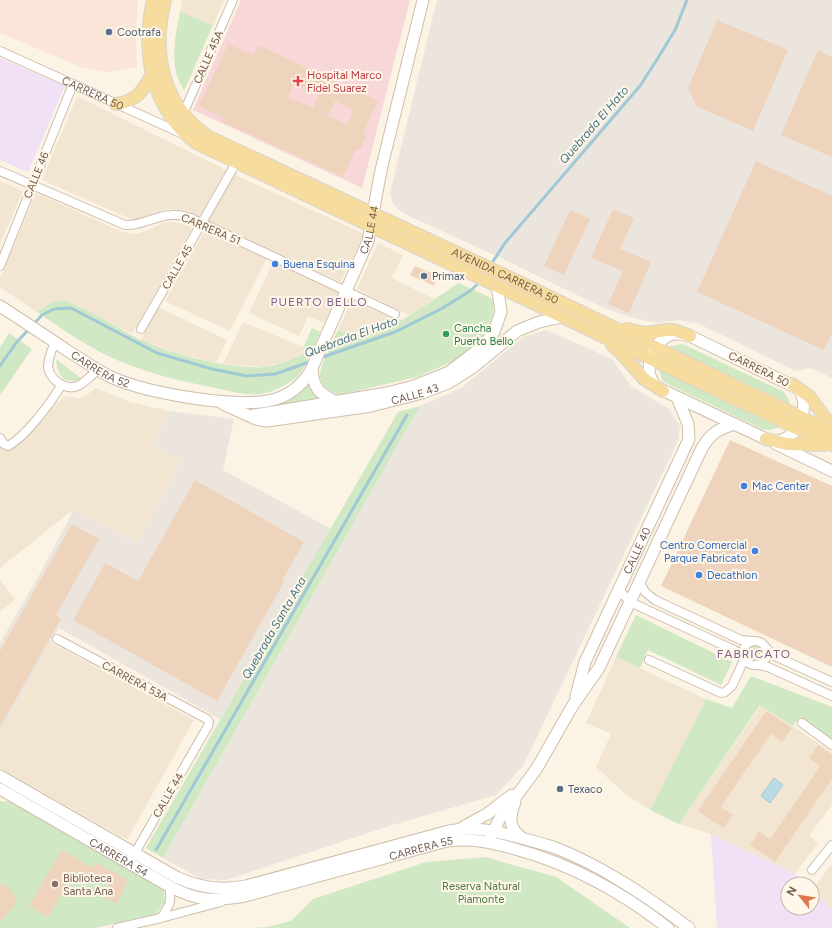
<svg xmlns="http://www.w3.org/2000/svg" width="832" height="928" viewBox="0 0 832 928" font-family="Figtree,sans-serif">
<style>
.residential{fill:#f2e6d3}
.commercial{fill:#fbe5d8}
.industrial{fill:#ebe5de}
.education{fill:#f0e1f7}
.medical{fill:#f8d7d9}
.green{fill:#d0e8c3}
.water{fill:#b9dbe3;stroke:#a0c9d5}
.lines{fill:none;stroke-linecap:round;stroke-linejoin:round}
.stream{stroke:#a0c9d5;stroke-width:3}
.building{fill:#efd4bd;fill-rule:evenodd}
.street-casing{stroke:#cebeae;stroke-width:10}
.secondary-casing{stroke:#d0beab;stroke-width:13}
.primary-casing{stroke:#dad4d0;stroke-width:14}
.street{stroke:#fff;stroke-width:8}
.secondary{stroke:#fff;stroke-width:11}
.primary{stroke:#f6dc9f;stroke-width:12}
.service-dot{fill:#5c6f8a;stroke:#fef7ea;stroke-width:1.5}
.health-dot{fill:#e0444e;stroke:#fef7ea;stroke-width:1.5}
.shop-dot{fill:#3f7fe0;stroke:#fef7ea;stroke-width:1.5}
.leisure-dot{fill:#2e9e5b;stroke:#fef7ea;stroke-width:1.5}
.education-dot{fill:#8d6e63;stroke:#fef7ea;stroke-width:1.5}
.labels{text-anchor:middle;stroke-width:4;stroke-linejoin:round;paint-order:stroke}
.service-label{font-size:11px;fill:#4e5e75;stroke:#fef7ea;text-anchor:start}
.street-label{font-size:11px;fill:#725b4b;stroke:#fef7ea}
.health-label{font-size:11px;fill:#be3a42;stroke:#fef7ea;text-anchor:start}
.shop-label{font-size:11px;fill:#366cbe;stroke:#fef7ea;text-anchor:start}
.leisure-label{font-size:11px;fill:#27864d;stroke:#fef7ea;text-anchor:start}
.education-label{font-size:11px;fill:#785e54;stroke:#fef7ea;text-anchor:start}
.park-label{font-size:11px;fill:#4f7843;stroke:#fef7ea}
.water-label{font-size:12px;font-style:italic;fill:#467685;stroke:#fef7ea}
.neighbourhood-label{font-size:12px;letter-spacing:1px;fill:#82638e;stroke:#fef7ea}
</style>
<rect width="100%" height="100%" fill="#fbf3e4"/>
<g class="residential">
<path d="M182 0H224L213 25 180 12Z"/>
<path d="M77 96 226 170 198 218 182 210 167 209 133 220 42 180Z"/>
<path d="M233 174 364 234 341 282 208 221Z"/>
<path d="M0 181 23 191 0 244Z"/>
<path d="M36 193 120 231 136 234 148 230 162 223 174 222 184 224 192 228 132 334 78 305 63 300 52 302 37 312 0 287V278Z"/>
<path d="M205 230 267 258 230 331 165 301Z"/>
<path d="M378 243 403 255 392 278 434 299 409 315 357 289Z"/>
<path d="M273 262 339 292 324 323 308 316 299 336 249 313Z"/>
<path d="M352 300 390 318 385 327 356 338 338 330Z"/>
<path d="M158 307 227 340 216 363 175 353 141 340Z"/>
<path d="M243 322 312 351 283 362 262 367 223 364Z"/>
<path d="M96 388 130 402 168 411 152 447 181 461 137 543 74 509 0 568V447L3 450 65 396 80 398 87 395Z"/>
<path d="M0 580 15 599 0 612Z"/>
<path d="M50 642 194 720 127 840 0 768V726L3 728Z"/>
<path d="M616 657 706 699 650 810 625 794 596 767 611 734 586 723Z"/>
<path d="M761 705 832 752V805L809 836 818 843 795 874 711 834 679 824Z"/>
<path d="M832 864V910L813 889Z"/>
</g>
<path class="commercial" d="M0 0H138L136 33 137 67 106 72 81 67 0 33Z"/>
<g class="industrial">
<path d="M437 0H832V378L811 368 796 371 697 323 678 320 657 323 630 317 604 308 505 260 409 216 399 210 393 203 390 193Z"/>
<path d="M546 330 612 359 631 386 669 409 680 426 678 441 523 766 496 795 389 826 226 880 201 879 163 858 420 406 460 389 523 337Z"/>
<path d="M168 411 234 419 223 470 331 529 220 719 59 628 3 728 0 726V643L43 568 74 509 137 543 181 461 152 447Z"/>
</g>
<g class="education">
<path d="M0 58 65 86 28 172 0 160Z"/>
<path d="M711 834 795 874 807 884H788V908H812V888L832 910V928H717Z"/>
</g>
<path class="medical" d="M241 0H410L362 188 193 110Z"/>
<g class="green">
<path d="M180 12 213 25 184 91C182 86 179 81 177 76 171 56 176 32 180 12Z"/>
<path d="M459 283 491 298 494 304 493 313 488 329 474 346 458 359 417 377 339 395C314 386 318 373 327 354 331 346 334 338 338 330L357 338 404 319Z"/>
<path d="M63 300C91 309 115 327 141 340 174 355 211 364 247 367 252 367 257 368 262 367 278 366 296 357 311 351L303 348 312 328 320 332C316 342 304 371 297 377 288 384 272 393 261 394 247 396 230 391 216 388 179 381 141 372 106 355 82 343 59 327 37 312L52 302Z"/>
<path d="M9 333 32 349 0 395V348Z"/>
<path d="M681 344 687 346 784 392 789 400 790 406 669 347Z"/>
<path d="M56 359 82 379C65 386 57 376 56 359Z"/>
<path d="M659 369 780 427 769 430 762 429 666 383 662 380Z"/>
<path d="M311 377 315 392 319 400 258 409 244 408 258 407Z"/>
<path d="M420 406 163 858 146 848 398 412Z"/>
<path d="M636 615 732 662 721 685 648 650 640 668 616 657Z"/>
<circle cx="755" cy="653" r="7"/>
<path d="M751 676 832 707V739L800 717 793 726 760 705 679 824 650 810 706 699 732 708Z"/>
<path d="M0 801 16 802 164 890 165 902 156 914 95 928H0Z"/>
<path d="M485 857 556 877 630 928H254L268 927 291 921 313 899 426 862Z"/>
</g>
<path class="water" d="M774 778 783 785 770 803 761 796Z"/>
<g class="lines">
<g class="stream">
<path d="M490 266 505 243 640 86 658 58 675 30 687 0"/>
<path d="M320 358 395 332 441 309 470 291 481 281"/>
<path d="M0 366 16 343 42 315 54 309 71 308 157 353 212 369 247 376 275 374 312 361"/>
<path d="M156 850 407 415"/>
</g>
</g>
<g class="building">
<path d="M717 20 788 50 753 131 696 106 688 88Z"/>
<path d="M228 44 253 55 258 45 378 101 363 134 367 135 360 150 356 149 343 177 221 121 223 117 199 106ZM294 83 319 94 313 108 288 97ZM335 101 354 110 347 125 328 116Z"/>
<path d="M818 50 832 57V157L781 135Z"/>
<path d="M756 161 832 196V333L824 350 697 292Z"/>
<path d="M613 209 634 218 620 249 651 262 629 313 608 304 623 271 591 258Z"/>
<path d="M570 210 590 219 564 275 544 266Z"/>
<path d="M415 266 438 276 434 286 410 275Z"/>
<path d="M730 440 832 486V667L661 586Z"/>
<path d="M195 480 304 542 282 581 284 582 217 701 73 620 105 563 138 581Z"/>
<path d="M72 524 99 539 56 615 61 619 0 727V651Z"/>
<path d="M766 711 792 728 782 742 771 734 746 770 721 807 733 815 723 828 698 811Z"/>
<path d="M818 745 832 755V779L775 862 750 845 759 831 770 839 795 803 820 766 809 758Z"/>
<path d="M62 850 92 868 95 862 128 880 117 904 104 898 110 886 76 871 48 917 29 906Z"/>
<path d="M0 883 11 889 17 903 0 922Z"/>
</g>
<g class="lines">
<defs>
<g id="street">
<path id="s1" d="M0 51 183 134"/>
<path d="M183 114 233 0"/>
<path d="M0 171 125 225C142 226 156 215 172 215 179 214 185 217 191 218L395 314"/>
<path d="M0 266 73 84"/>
<path d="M141 329 236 163"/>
<path d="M55 342C52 349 48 359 48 367 49 373 51 376 55 380 73 396 84 383 97 370"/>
<path d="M0 438 4 444 8 446C26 436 50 404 61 386"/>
<path d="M639 581 645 592 655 600 741 640 752 641"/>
<path d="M619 590 630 602 734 650 743 656"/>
<path d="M57 639 207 719 209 722 208 726 132 858"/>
<circle cx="755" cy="653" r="12"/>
<path d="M766 648 777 657 832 682"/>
<path d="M649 660 721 693 725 692 732 686 744 660"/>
<path d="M758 665 768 667 832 696"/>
<path d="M802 723 832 745"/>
<path d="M812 870 832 845"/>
<path d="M161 918C170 905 172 902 169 886"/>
<path d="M117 928 161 918 221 902"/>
</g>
<g id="secondary">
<path id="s2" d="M0 306C23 321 46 336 68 351 83 360 97 371 113 378 148 393 240 410 276 399 292 394 305 382 312 368L368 241 381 170 423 0"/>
<path d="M673 334H680L690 336 797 388C810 399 802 429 788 437 781 442 774 441 766 439L658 388C640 372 652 340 673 334Z"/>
<path d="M312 368C313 389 319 393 336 402"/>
<path id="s3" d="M223 404 256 419 267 421 371 406 422 393 448 383 472 368 517 331 539 322 562 317"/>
<path d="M254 415 387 393 414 386 449 372 483 346 494 332 501 312 497 285"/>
<path d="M776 444 832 471"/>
<path id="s4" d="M576 696 585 662 689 439 688 424 677 397"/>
<path d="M0 776 176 877C199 888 221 891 246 886L449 831C474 826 496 831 521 838 532 841 544 844 556 848 604 867 648 897 689 928"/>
<path id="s5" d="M0 789 169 886C199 902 213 901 245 896L447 841C472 838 491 842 515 849 571 864 623 893 668 928"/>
<path d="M515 802C509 818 508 827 522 838"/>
<path d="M463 827 487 814 512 795"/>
<path d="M491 836 500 818 537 768 573 705 599 668 702 448C711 433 718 429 735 424"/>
</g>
<g id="primary">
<path d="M153 0C141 53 151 108 196 143L832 445"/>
<path id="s6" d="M165 0C152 53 162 105 209 137L498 272 832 432"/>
<path d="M116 104C137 101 143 91 152 74"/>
<path d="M627 329 645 333 666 330H674L690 336"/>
<path d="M612 345 621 353 644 379 663 391"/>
<path d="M792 384 809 396 832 427"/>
<path d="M766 439 787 444 824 445"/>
</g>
</defs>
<use href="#street" class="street-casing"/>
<use href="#secondary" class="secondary-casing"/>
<use href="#primary" class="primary-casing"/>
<use href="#street" class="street"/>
<use href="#secondary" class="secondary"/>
<use href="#primary" class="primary"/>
</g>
<g class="service-dot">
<circle cx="109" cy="32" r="4"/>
<circle cx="424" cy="276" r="4"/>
<circle cx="560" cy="789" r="4"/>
</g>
<path class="health-dot" d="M296 75h4v4h4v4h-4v4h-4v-4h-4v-4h4z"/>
<g class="shop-dot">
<circle cx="275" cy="264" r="4"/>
<circle cx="744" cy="486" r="4"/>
<circle cx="755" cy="551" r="4"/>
<circle cx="699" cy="575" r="4"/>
</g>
<circle class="leisure-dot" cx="446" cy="334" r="4"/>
<circle class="education-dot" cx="55" cy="884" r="4"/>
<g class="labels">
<g class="service-label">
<text x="117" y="36">Cootrafa</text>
<text x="432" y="280">Primax</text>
<text x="568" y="793">Texaco</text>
</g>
<g class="street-label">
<text transform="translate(208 57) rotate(-66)" y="4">CALLE 45A</text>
<text dy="4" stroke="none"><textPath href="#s1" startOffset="102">CARRERA 50</textPath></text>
<text transform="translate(36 175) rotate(-68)" y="4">CALLE 46</text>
<text transform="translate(211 229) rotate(23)" y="4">CARRERA 51</text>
<text dy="4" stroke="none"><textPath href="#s2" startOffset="499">CALLE 44</textPath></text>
<text transform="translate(177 267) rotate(-60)" y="4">CALLE 45</text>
<text dy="4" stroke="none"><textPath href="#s6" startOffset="481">AVENIDA CARRERA 50</textPath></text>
<text dy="4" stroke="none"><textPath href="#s2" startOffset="119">CARRERA 52</textPath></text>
<text transform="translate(759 369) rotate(26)" y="4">CARRERA 50</text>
<text dy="4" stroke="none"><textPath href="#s3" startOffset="198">CALLE 43</textPath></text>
<text dy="4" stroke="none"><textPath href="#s4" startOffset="158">CALLE 40</textPath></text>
<text transform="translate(135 681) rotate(28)" y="4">CARRERA 53A</text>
<text transform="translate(168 795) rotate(-60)" y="4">CALLE 44</text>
<text dy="4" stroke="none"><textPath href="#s5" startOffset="456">CARRERA 55</textPath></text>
<text dy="4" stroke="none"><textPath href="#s5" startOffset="137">CARRERA 54</textPath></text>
</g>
<g class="health-label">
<text x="307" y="79">Hospital Marco<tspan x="307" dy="13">Fidel Suarez</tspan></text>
</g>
<g class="shop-label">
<text x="283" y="268">Buena Esquina</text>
<text x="752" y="490">Mac Center</text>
<text x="747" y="549" text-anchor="end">Centro Comercial<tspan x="747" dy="13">Parque Fabricato</tspan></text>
<text x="707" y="579">Decathlon</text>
</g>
<g class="leisure-label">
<text x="454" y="332">Cancha<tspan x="454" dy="13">Puerto Bello</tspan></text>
</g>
<g class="education-label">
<text x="63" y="882">Biblioteca<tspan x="63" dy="13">Santa Ana</tspan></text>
</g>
<g class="park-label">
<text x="481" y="890">Reserva Natural<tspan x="481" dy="13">Piamonte</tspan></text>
</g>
<g class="water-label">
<text transform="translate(594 125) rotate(-49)" y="4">Quebrada El Hato</text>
<text transform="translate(351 337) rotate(-20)" y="4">Quebrada El Hato</text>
<text transform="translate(274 628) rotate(-60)" y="4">Quebrada Santa Ana</text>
</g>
<g class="neighbourhood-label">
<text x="319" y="306">PUERTO BELLO</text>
<text x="754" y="658">FABRICATO</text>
</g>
</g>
<g transform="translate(800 896) rotate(300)"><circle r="19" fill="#fef7ea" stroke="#c6b9aa"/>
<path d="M0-3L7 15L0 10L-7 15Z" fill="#df784f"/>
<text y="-6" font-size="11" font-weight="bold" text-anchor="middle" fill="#725b4b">N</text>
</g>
</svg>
